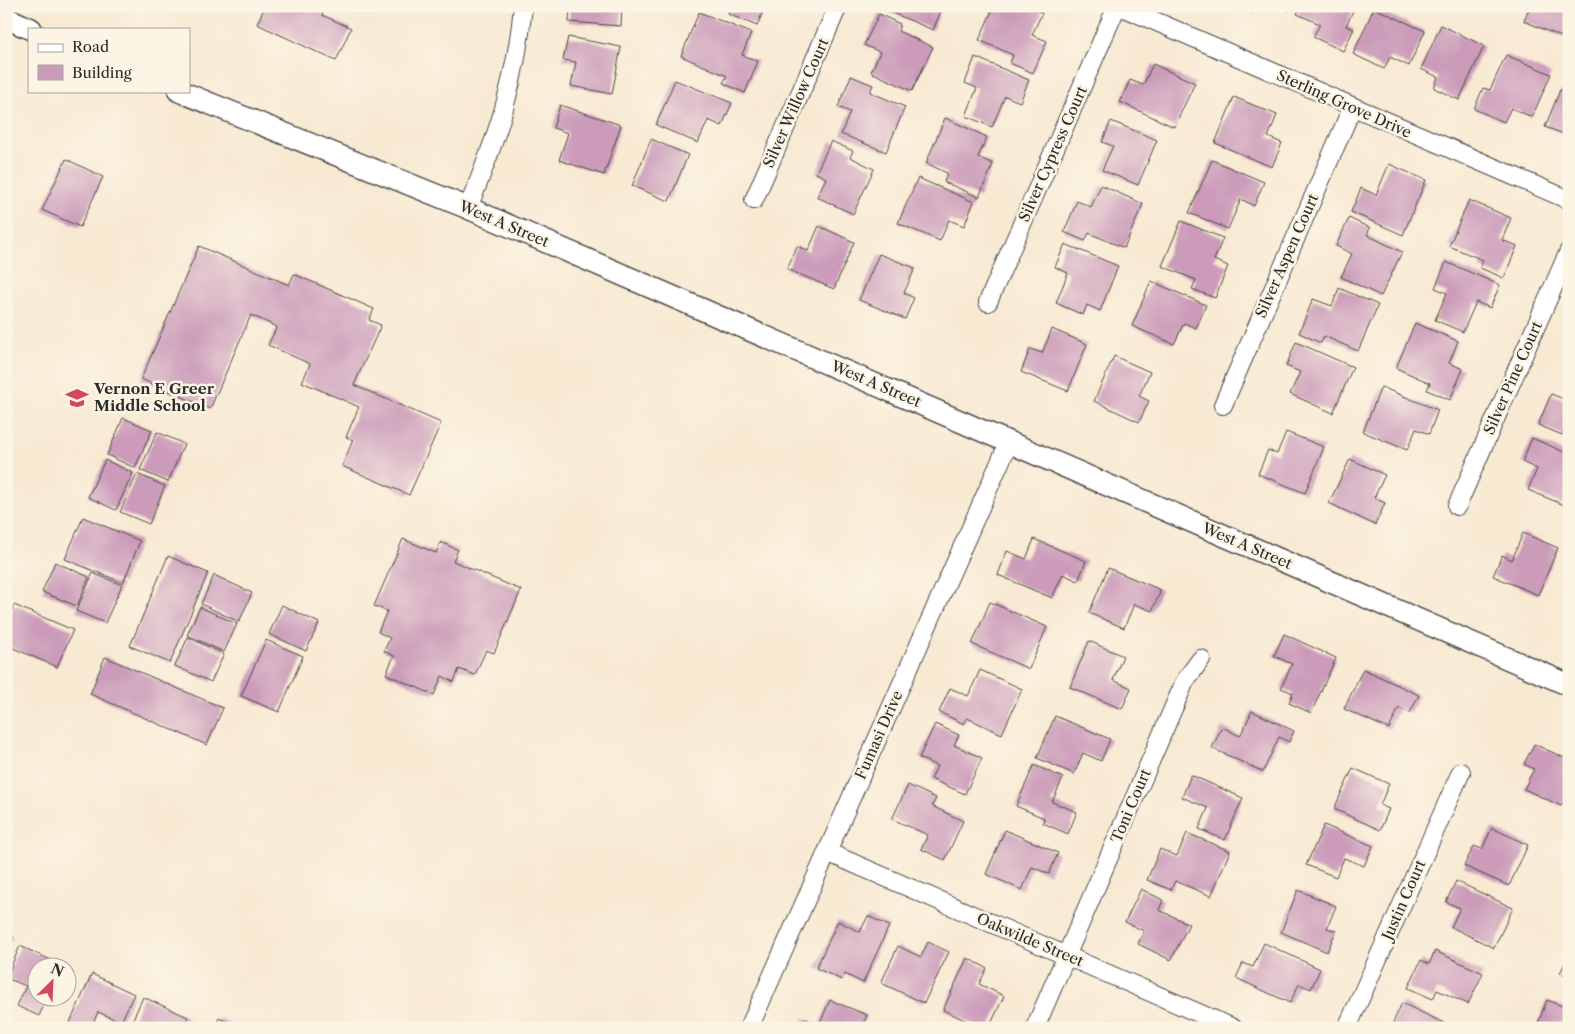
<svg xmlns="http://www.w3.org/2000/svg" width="1575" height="1034" viewBox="0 0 1575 1034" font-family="'Libre Caslon Text',serif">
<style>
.building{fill:#cb9bb9}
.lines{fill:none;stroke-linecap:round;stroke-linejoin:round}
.minor-casing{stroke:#4a4844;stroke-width:20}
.tertiary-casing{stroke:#4a4844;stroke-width:24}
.minor{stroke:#fff;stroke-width:18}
.tertiary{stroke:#fff;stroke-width:21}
.labels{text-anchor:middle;stroke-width:5;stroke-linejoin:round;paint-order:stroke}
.street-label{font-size:15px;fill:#2b2b2b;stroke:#fcf5e5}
.poi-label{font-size:15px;font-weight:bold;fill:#2b2b2b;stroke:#fcf5e5;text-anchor:start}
</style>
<rect width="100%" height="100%" fill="#fcf5e5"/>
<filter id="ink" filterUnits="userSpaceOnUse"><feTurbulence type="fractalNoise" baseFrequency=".02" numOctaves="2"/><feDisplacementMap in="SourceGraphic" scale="10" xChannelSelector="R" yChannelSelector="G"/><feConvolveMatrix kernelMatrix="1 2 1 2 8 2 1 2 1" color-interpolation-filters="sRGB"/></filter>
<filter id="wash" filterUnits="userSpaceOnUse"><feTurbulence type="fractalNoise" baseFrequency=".0096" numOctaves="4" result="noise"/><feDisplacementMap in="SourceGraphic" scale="20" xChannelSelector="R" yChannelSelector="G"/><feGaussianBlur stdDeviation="1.12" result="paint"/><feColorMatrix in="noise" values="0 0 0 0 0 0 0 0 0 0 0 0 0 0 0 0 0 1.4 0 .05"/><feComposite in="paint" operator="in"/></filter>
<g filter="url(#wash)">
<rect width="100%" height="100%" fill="#f8e9d3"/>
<g id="blocks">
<g class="building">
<path d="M265 6H326L322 15 351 28 336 61 257 24Z"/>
<path d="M570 6H622L621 26 569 22Z"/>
<path d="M731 6H765L757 26 728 14Z"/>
<path d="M882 6H943L933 30 881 8Z"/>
<path d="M994 6H1026L1042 13 1032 35 1047 41 1033 73 1010 63 1013 55 979 40Z"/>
<path d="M1238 6H1255L1252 13Z"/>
<path d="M1278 6H1291L1289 11Z"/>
<path d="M1301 6H1355L1346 26 1354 29 1343 51 1313 37 1320 24 1297 14Z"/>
<path d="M1530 6H1569V40L1524 21Z"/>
<path d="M1374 8 1425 31 1409 66 1390 57 1384 69 1353 54Z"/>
<path d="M699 12 751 33 742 55 758 61 745 93 723 83 727 76 681 56Z"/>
<path d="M879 14 900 24 898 31 933 47 912 91 871 72 880 52 864 45Z"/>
<path d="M1441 25 1484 46 1459 100 1434 88 1438 77 1421 69Z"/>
<path d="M568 37 621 47 612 94 571 86 576 62 563 60Z"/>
<path d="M1506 55 1551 74 1532 117 1511 108 1504 122 1474 109 1483 88 1490 90Z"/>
<path d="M975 57 1029 80 1020 102 1005 96 992 127 966 116 977 88 965 83Z"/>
<path d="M1153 64 1195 83 1174 127 1120 102 1130 80 1143 85Z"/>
<path d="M851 76 873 85 870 92 905 107 886 152 841 134 850 112 838 107Z"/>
<path d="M675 80 732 103 722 126 708 120 698 143 656 125Z"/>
<path d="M1560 90 1569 94V148L1564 147 1569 136 1545 127Z"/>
<path d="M1234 97 1277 115 1268 137 1282 143 1272 167 1215 143Z"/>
<path d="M560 105 621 125 604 175 559 160 568 133 553 128Z"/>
<path d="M945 118 987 137 978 157 993 164 979 197 944 182 947 173 926 163Z"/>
<path d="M1111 121 1157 140 1138 185 1102 170 1113 146 1102 142Z"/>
<path d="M651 139 688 155 669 201 632 186Z"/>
<path d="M831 141 853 151 850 157 874 169 853 214 817 197 826 178 816 173Z"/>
<path d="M66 159 103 177 80 227 42 210Z"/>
<path d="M1212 160 1264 182 1254 206 1241 199 1228 229 1189 213Z"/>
<path d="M1389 164 1426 180 1403 235 1351 212 1361 188 1376 195Z"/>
<path d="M918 178 974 202 964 226 949 220 940 241 898 223Z"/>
<path d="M1101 185 1143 204 1124 248 1089 233 1085 241 1064 232 1077 201 1091 207Z"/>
<path d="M1469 200 1511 218 1502 240 1517 246 1504 278 1480 268 1483 260 1449 246Z"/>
<path d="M1349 218 1370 228 1367 235 1402 252 1381 296 1341 277 1352 254 1336 246Z"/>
<path d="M1181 221 1223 238 1214 260 1228 266 1215 298 1192 289 1196 280 1162 266Z"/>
<path d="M819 226 854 242 834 289 787 269 797 246 808 251Z"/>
<path d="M1065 244 1118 266 1100 311 1087 305 1083 315 1056 303 1068 273 1055 267Z"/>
<path d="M199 246 289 285 294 274 374 309 369 320 381 325 354 385 441 423 409 495 342 466 353 440 346 437 359 407 302 382 310 364 268 345 277 327 251 315 210 409 141 379Z"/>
<path d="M879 254 915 268 904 293 914 298 905 319 859 300Z"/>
<path d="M1446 262 1500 285 1490 308 1476 302 1463 332 1435 320 1447 293 1435 288Z"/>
<path d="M1151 281 1206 305 1196 328 1184 323 1174 344 1132 326Z"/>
<path d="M1339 288 1378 305 1358 351 1324 336 1321 343 1299 333 1313 299 1332 306Z"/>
<path d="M1415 323 1458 341 1449 363 1463 369 1450 400 1427 390 1430 383 1396 368Z"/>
<path d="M1052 329 1087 344 1068 391 1021 372 1030 349 1042 353Z"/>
<path d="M1296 342 1353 367 1333 413 1290 394 1300 372 1286 366Z"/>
<path d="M1114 356 1150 372 1139 396 1149 401 1139 422 1094 401Z"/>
<path d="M1381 387 1438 410 1429 434 1416 429 1407 450 1363 432Z"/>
<path d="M1551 394 1566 400 1569 394V430L1565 428 1562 435 1538 425Z"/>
<path d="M123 418 152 430 135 468 107 455Z"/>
<path d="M157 432 184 444 168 482 140 470Z"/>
<path d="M1286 432 1324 447 1305 493 1258 474 1268 450 1277 454Z"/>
<path d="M1532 438 1569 454V507L1528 490 1537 469 1522 462Z"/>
<path d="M1350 459 1385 475 1374 498 1385 503 1375 525 1329 503Z"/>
<path d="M105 460 133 473 116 510 88 497Z"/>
<path d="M137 474 165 486 149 524 120 512Z"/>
<path d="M83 517 140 541 123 583 65 559Z"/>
<path d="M1523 533 1558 548 1538 595 1493 576 1502 555 1512 560Z"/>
<path d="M403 539 436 553 441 542 458 550 453 561 521 590 494 653 486 650 475 675 459 669 454 682 442 676 434 695 386 674 394 656 384 651 390 638 378 632 387 611 374 606Z"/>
<path d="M1034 539 1086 561 1078 581 1063 574 1052 598 998 575 1007 551 1026 559Z"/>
<path d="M168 556 208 573 170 663 130 646Z"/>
<path d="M55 562 89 577 77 606 42 592Z"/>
<path d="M1108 568 1161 590 1152 611 1134 604 1124 628 1089 613Z"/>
<path d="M93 573 122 585 105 623 76 611Z"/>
<path d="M214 575 252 593 239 622 201 604Z"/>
<path d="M990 602 1047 627 1029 669 972 644Z"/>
<path d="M14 605 73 630 57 667 6 645V624Z"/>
<path d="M282 605 319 623 306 651 269 634Z"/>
<path d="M200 607 237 624 224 652 187 635Z"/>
<path d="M1284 634 1336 658 1311 713 1289 703 1293 693 1281 688 1292 664 1274 656Z"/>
<path d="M188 637 224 654 211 682 175 666Z"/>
<path d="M266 640 303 656 279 712 241 696Z"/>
<path d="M1089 641 1123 656 1113 680 1131 688 1122 709 1070 687Z"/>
<path d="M105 657 223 708 207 745 90 694Z"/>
<path d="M1363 669 1419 695 1410 713 1399 708 1389 729 1344 709Z"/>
<path d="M980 670 1022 689 1002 734 967 718 964 724 939 712 950 688 968 696Z"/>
<path d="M1252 711 1294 731 1289 742 1279 737 1263 772 1212 748 1222 727 1240 736Z"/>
<path d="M1055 716 1110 739 1101 761 1083 753 1074 774 1037 758Z"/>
<path d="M935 724 959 735 954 745 982 758 965 794 931 779 937 766 919 758Z"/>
<path d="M1534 744 1569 760V789L1561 806 1524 789 1534 769 1524 764Z"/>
<path d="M1034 765 1063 778 1052 802 1077 812 1068 834 1043 823 1044 818 1016 806Z"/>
<path d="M1353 768 1389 784 1380 805 1389 809 1380 830 1334 809Z"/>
<path d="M1191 775 1243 798 1225 840 1199 829 1208 808 1182 797Z"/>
<path d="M908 785 936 798 932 806 963 821 945 860 921 849 928 835 892 819Z"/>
<path d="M1324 825 1373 846 1364 866 1344 858 1336 877 1306 865Z"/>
<path d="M1492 828 1528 845 1509 886 1464 866 1474 846 1482 849Z"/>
<path d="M1005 830 1058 853 1049 874 1032 867 1022 890 986 874Z"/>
<path d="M1187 833 1230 851 1211 896 1175 881 1171 890 1147 880 1160 849 1177 856Z"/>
<path d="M1456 881 1513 908 1494 948 1451 927 1460 908 1446 902Z"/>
<path d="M1141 889 1163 900 1159 910 1189 924 1171 960 1138 944 1144 931 1125 922Z"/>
<path d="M1298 890 1336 906 1327 928 1336 931 1327 952 1281 932Z"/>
<path d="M868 916 889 926 863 983 845 974 842 980 816 968 838 921 860 932Z"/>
<path d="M6 933 13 936 6 951Z"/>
<path d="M928 942 949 952 924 1003 881 983 898 946 921 957Z"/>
<path d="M1264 943 1320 969 1311 989 1299 984 1290 1003 1236 978 1243 963 1253 967Z"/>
<path d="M20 946 64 966H38V996H48L39 1016 17 1006 26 986 6 978Z"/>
<path d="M1435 951 1483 973 1468 1004 1437 990 1433 999 1408 988 1421 960 1429 964Z"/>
<path d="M1569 955V977L1560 973Z"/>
<path d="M967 958 987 968 979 984 1004 996 989 1028H982L943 1010Z"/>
<path d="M92 974 134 994 121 1022 98 1012 91 1028 68 1027Z"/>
<path d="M143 997 188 1017 183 1028H129Z"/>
<path d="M830 1000 867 1015 861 1028H800L804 1018 819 1025Z"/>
<path d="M1547 1000 1569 1009V1028H1536Z"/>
<path d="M1402 1003 1448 1025 1446 1028H1398L1392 1025Z"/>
<path d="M219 1018 241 1028H215Z"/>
<path d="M1108 1020 1125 1028H1104Z"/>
</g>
</g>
</g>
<g filter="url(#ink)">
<use href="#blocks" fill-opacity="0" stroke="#4a4844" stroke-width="1"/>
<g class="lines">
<defs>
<g id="minor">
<path d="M1120 6 1569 200"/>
<path d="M754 200 838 6"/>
<path d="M468 208C497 137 516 83 523 6"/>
<path d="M988 302 1117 6"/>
<path d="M1223 405 1352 108"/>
<path d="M1457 506 1569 251"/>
<path d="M827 852 1233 1028"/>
<path d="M749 1028 1009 442"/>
<path d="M1035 1028 1185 681 1201 659"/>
<path d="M1347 1028 1461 772"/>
</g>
<g id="tertiary">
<path d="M6 18 31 29"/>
<path d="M179 91 468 208 1569 685"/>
</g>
</defs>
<use href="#minor" class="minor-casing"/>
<use href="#tertiary" class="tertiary-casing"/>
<use href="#minor" class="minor"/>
<use href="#tertiary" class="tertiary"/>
</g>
</g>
<defs>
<symbol id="school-bare" viewBox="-9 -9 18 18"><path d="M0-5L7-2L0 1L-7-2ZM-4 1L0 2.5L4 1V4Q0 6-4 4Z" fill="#d1495b" stroke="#fcf5e5" stroke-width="2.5" paint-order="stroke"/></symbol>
</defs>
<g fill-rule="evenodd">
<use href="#school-bare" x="61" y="382" width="32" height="32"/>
</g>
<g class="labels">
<g class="street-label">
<text transform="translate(796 103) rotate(-66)" y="5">Silver Willow Court</text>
<text transform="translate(1344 104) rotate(24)" y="5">Sterling Grove Drive</text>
<text transform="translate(1053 154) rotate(-66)" y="5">Silver Cypress Court</text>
<text transform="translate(504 224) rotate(23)" y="5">West A Street</text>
<text transform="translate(1287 256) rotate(-66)" y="5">Silver Aspen Court</text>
<text transform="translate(1513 378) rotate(-66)" y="5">Silver Pine Court</text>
<text transform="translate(876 384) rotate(23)" y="5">West A Street</text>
<text transform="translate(1247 546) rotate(23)" y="5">West A Street</text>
<text transform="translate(879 735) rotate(-66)" y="5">Fumasi Drive</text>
<text transform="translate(1131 806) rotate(-67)" y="5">Toni Court</text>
<text transform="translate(1404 900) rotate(-66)" y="5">Justin Court</text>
<text transform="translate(1030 940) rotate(23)" y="5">Oakwilde Street</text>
</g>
<g class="poi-label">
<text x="94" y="394">Vernon E Greer<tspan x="94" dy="17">Middle School</tspan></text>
</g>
</g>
<rect width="1575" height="1034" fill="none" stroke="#fcf5e5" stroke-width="25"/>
<rect x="28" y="28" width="162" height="65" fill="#fcf5e5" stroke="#a8a49b"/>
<rect x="38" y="44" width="25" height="8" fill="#ffffff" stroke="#a8a49b"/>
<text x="72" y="52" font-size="15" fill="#2b2b2b">Road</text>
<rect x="38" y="65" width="25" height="15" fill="#cb9bb9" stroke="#a8a49b"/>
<text x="72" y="78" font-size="15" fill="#2b2b2b">Building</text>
<g transform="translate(52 982) rotate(24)"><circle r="24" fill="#fcf5e5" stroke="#a8a49b"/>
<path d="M0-4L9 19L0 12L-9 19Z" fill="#d1495b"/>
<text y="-8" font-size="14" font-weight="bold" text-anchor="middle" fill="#2b2b2b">N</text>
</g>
</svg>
